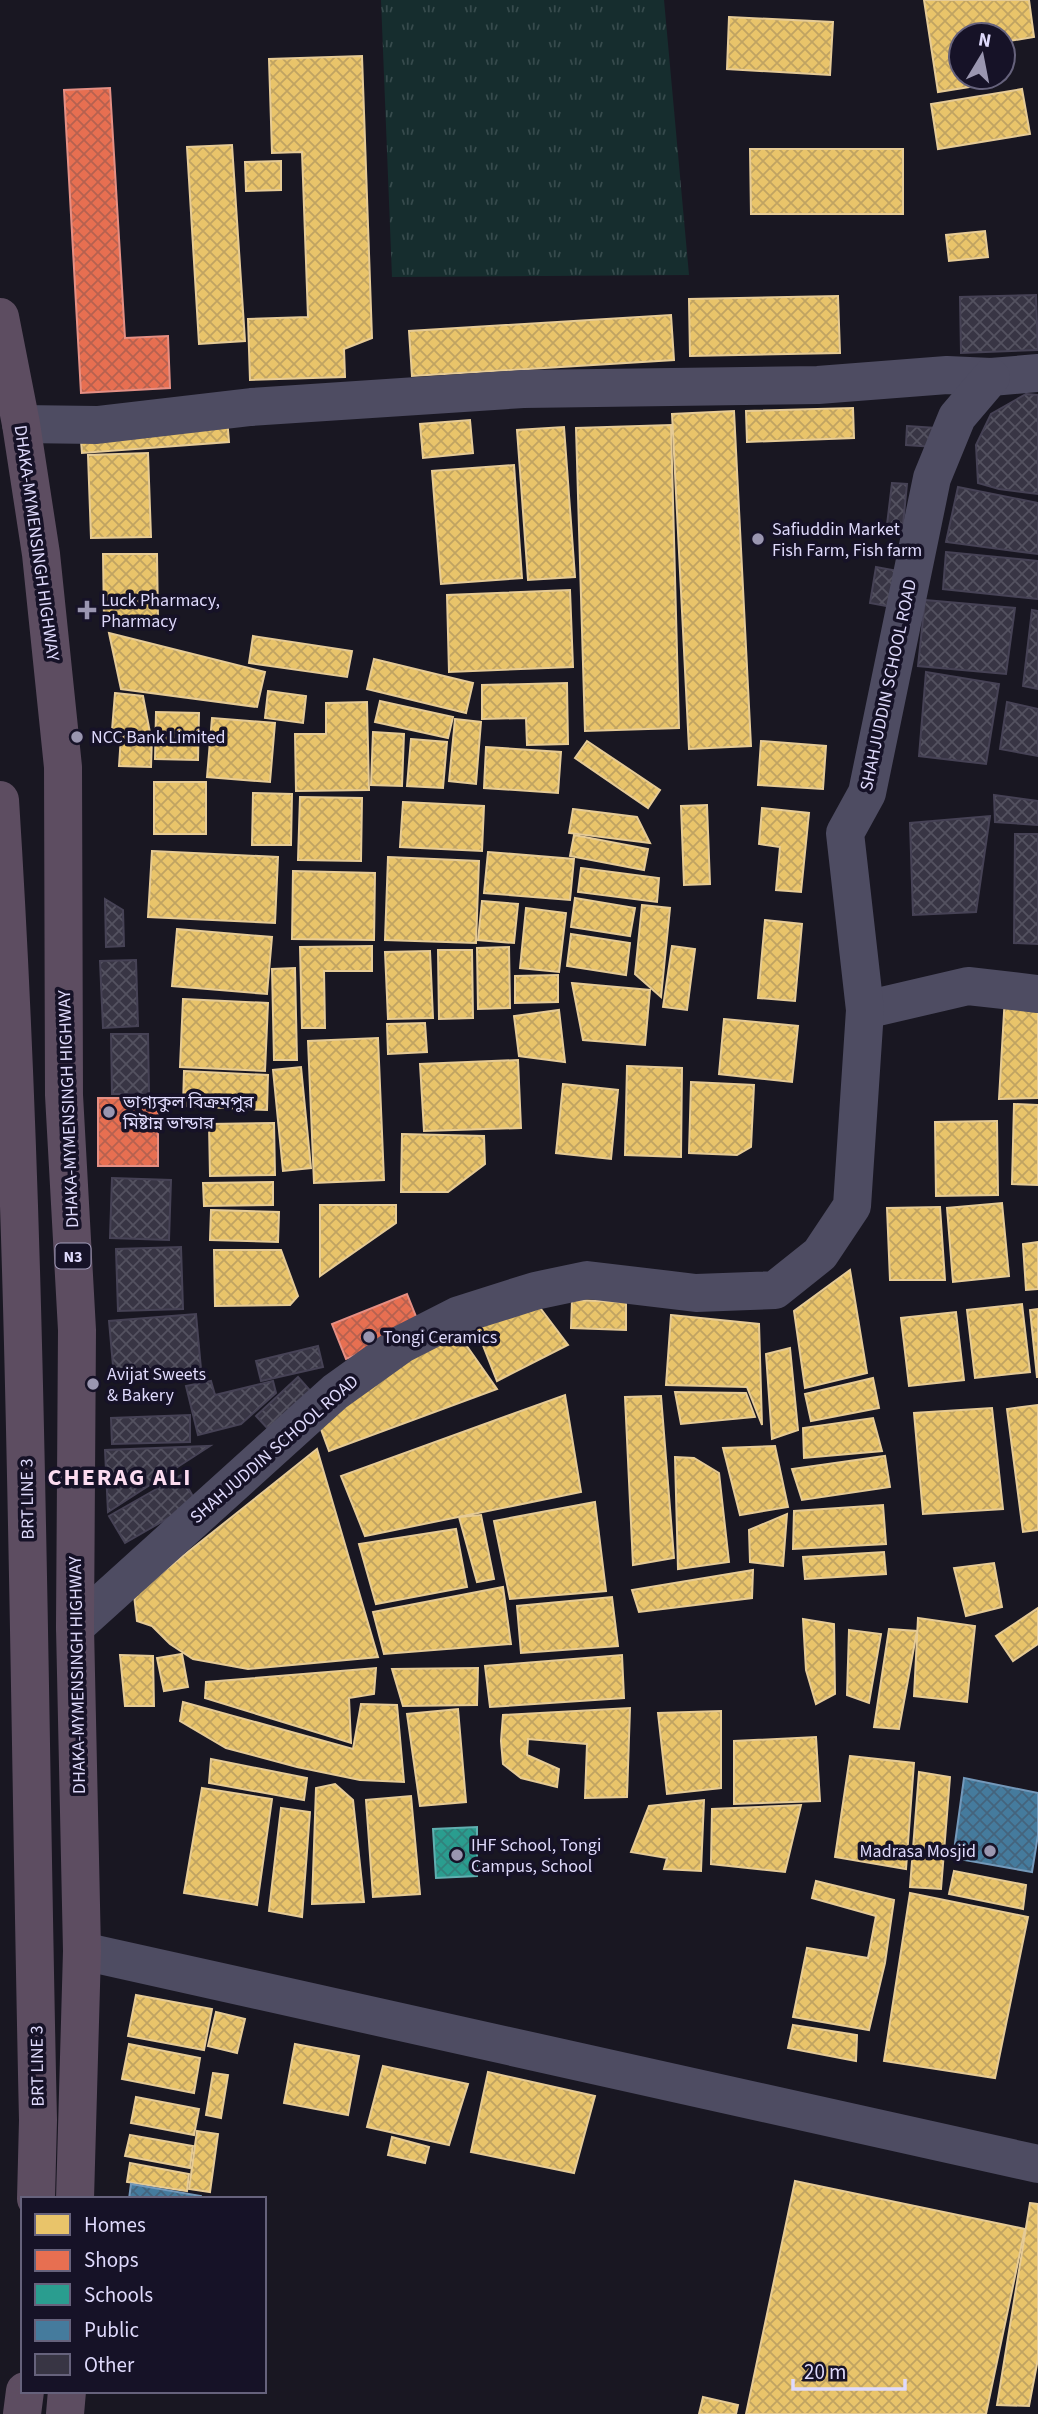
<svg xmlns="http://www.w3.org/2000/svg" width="1038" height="2414" viewBox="0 0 1038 2414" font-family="'Source Sans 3','Noto Sans Bengali',sans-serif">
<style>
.park{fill:url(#park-tufts)}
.homes{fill:url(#homes-cross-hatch);stroke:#e6cb96;stroke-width:2}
.shops{fill:url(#shops-cross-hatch);stroke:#e58f84;stroke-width:2}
.schools{fill:url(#schools-cross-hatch);stroke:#60afb0;stroke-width:2}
.public{fill:url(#public-cross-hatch);stroke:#7398ba;stroke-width:2}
.building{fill:url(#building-cross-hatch);stroke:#464255;stroke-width:2}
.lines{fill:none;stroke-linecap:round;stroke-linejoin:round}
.minor{stroke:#4e4c62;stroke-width:38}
.highway{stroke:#5d4d61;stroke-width:38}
.poi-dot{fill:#9a96b0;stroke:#161227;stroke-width:2.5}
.labels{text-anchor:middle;stroke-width:7;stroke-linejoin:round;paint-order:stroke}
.shield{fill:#161227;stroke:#a39ebc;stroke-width:2}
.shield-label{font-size:16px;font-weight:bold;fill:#dfdafc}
.poi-label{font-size:18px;fill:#dfdafc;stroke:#161227;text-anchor:start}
.street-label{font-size:18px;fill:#dfdafc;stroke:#161227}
.district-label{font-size:24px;font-weight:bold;letter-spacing:2px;fill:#fcdcf0;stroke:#161227}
</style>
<defs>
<pattern id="park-tufts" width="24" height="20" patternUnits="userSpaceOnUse" patternTransform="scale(1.75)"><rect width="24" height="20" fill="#162d2e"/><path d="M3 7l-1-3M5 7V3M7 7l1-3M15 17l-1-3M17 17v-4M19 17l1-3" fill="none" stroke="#374b4d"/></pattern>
<pattern id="homes-cross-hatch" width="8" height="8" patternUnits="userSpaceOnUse" patternTransform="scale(1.75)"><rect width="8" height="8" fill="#e9c46a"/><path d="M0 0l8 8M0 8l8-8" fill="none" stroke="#c0a362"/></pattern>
<pattern id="shops-cross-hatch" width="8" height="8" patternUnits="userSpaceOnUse" patternTransform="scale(1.75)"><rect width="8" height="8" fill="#e76f51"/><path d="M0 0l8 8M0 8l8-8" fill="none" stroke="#b66150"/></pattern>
<pattern id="schools-cross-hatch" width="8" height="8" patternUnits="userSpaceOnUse" patternTransform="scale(1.75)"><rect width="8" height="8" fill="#2a9d8f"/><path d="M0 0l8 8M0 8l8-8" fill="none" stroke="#32817b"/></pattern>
<pattern id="public-cross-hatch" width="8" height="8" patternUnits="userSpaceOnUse" patternTransform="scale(1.75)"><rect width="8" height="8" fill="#457b9d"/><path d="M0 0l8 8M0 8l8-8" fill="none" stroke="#44647d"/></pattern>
<pattern id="building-cross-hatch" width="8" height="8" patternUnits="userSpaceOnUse" patternTransform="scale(1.75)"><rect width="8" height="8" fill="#383544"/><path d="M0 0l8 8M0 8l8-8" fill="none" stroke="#545260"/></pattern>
</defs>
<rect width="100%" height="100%" fill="#191722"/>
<path class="park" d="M381 0H664L689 275 392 277Z"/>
<g class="homes">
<path d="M924 0H1029L1034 37 1003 42V35H961V77H1001V82L938 92Z"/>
<path d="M729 17 833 22 830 75 727 69Z"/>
<path d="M362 56 372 338 344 349 345 377 250 380 248 319 308 317 302 152 272 153 269 59Z"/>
<path d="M1022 89 1030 134 938 149 931 104Z"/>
<path d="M232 145 245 341 199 344 187 147Z"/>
<path d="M750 149H903V214H751Z"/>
<path d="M281 161V190L246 191 245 162Z"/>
<path d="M985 231 988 257 949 261 946 235Z"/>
<path d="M838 296 840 353 690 356 689 299Z"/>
<path d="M671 315 674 360 412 376 409 331Z"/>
<path d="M853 408 854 438 747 442 746 411Z"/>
<path d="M734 411 751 746 689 749 672 414Z"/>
<path d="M227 417 229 442 82 453 80 429Z"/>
<path d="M470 420 473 453 423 458 420 424Z"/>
<path d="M671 425 679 728 585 731 576 428Z"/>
<path d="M564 427 575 577 528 580 517 430Z"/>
<path d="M148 453 151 537 91 538 88 455Z"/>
<path d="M514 465 522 578 441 584 432 471Z"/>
<path d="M103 554H157L158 620 104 621Z"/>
<path d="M570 590 573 667 449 672 447 595Z"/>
<path d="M109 633 265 672 257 707 121 689Z"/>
<path d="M253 636 352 651 347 677 249 663Z"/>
<path d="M374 659 473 683 466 713 367 689Z"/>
<path d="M567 683 568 744 527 745 526 718 482 719V685Z"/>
<path d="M268 691 306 696 303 723 265 718Z"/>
<path d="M115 693 143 696 150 733 112 730Z"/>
<path d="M380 701 453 717 448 738 375 722Z"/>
<path d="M367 702 369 790 296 791 295 734H326V703Z"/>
<path d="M156 712 199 713 198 760 155 759Z"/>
<path d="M212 718 275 723 270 782 207 777Z"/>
<path d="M455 719 481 722 476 784 449 781Z"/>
<path d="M373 732 404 734 402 786 371 785Z"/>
<path d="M121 736 152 738 151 767 119 766Z"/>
<path d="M411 739 447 742 443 788 407 786Z"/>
<path d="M587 741 660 790 648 808 575 758Z"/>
<path d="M761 741 826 746 823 789 758 785Z"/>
<path d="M486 747 561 752 558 793 484 788Z"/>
<rect x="154" y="782" width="52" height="52"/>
<path d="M253 793 292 794 291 845H252Z"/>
<path d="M300 797 362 798 361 861 298 860Z"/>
<path d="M403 802 484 806 482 851 400 847Z"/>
<path d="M707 805 710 884 684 885 681 806Z"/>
<path d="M762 808 809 813 801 892 776 890 780 847 759 844Z"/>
<path d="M573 809 637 817 650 843 569 833Z"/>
<path d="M574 835 648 849 644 870 570 856Z"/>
<path d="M152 851 278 857 275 923 148 917Z"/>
<path d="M488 852 574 859 570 900 484 893Z"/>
<path d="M388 857 479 861 476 943 385 940Z"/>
<path d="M581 868 659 878 657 902 578 892Z"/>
<path d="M293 871 375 873 374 940 292 939Z"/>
<path d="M575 898 635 908 630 936 571 927Z"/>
<path d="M482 901 518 904 514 943 478 940Z"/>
<path d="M642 905 670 908 661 997 635 974Z"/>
<path d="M526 908 566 913 559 972 520 968Z"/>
<path d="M765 920 802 924 795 1001 758 998Z"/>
<path d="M177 929 272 937 267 994 172 986Z"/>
<path d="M571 934 630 943 626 975 567 966Z"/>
<path d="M372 946V971H324L325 1028H302L300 947Z"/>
<path d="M672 946 695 949 687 1010 663 1007Z"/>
<path d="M509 947 510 1008 478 1009 477 948Z"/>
<path d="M438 950H472L473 1018 439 1019Z"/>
<path d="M430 951 433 1018 388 1019 385 952Z"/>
<path d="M295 968 297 1060H274L272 969Z"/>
<path d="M558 975V1002L515 1003V976Z"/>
<path d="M572 983 650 990 645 1045 583 1040Z"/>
<path d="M1005 996 1038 1001V1098L999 1099Z"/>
<path d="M183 999 268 1003 265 1071 180 1067Z"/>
<path d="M559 1010 565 1062 519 1056 514 1016Z"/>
<path d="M724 1019 798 1026 792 1082 719 1074Z"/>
<path d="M425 1023 427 1052 388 1054 387 1024Z"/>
<path d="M378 1038 384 1180 314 1183 308 1041Z"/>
<path d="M518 1060 521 1128 424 1131 420 1064Z"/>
<path d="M627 1066 682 1068 681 1157 625 1155Z"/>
<path d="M301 1067 311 1168 283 1171 273 1070Z"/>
<path d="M184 1071 268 1075 267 1110 183 1106Z"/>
<path d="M691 1082 754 1085 751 1147 737 1155 689 1153Z"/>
<path d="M563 1084 618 1090 611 1159 556 1153Z"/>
<path d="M1014 1104 1038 1105V1185L1012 1184Z"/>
<path d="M997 1121 998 1195 936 1196 935 1122Z"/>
<path d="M274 1123 275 1175 210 1176 209 1124Z"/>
<path d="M402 1134 484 1136 485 1164 448 1192H401Z"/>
<path d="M273 1182V1205L204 1206 203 1183Z"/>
<path d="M1002 1203 1009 1276 953 1282 947 1208Z"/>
<path d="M320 1205H396V1223L320 1276Z"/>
<path d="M940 1207 945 1280H890L887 1208Z"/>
<path d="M211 1210 279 1212 278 1242 210 1240Z"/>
<path d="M1038 1242V1289L1026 1290 1023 1244Z"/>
<path d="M214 1250H281L298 1296 290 1305 215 1306Z"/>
<path d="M850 1270 867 1373 805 1388 794 1311Z"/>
<path d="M572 1300 626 1302V1330L571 1328Z"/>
<path d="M535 1301 568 1345 497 1381 473 1320Z"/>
<path d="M1022 1304 1030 1372 975 1378 967 1310Z"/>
<path d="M1038 1309V1377H1037L1030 1310Z"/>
<path d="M956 1312 964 1380 909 1386 901 1318Z"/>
<path d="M671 1315 759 1324 762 1425 747 1387 666 1385Z"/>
<path d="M457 1332 497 1389 329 1451 315 1413Z"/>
<path d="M790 1348 798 1430 772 1439 766 1354Z"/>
<path d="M873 1378 879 1408 811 1421 805 1394Z"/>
<path d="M675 1392 746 1393 755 1417 681 1424Z"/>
<path d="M565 1395 581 1492 365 1536 341 1476Z"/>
<path d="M661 1396 674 1558 633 1565 625 1397Z"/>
<path d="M1038 1405V1530L1023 1532 1007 1409Z"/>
<path d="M992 1408 1003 1509 923 1514 914 1413Z"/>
<path d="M873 1418 882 1451 804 1458 803 1428Z"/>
<path d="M775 1446 788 1507 740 1515 723 1448Z"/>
<path d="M317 1449 378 1657 248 1669 193 1659 170 1644 152 1626 137 1621 134 1595Z"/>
<path d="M885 1456 890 1487 802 1500 792 1469Z"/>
<path d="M675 1457 694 1458 719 1473 729 1562 678 1569Z"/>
<path d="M595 1502 606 1591 510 1599 494 1521Z"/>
<path d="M883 1505 886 1544 793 1549 794 1511Z"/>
<path d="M787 1514 783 1566 750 1562 749 1530Z"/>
<path d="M481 1515 494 1579 477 1582 459 1517Z"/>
<path d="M456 1529 467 1587 376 1604 359 1544Z"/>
<path d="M884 1552 886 1574 805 1579 803 1557Z"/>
<path d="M994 1563 1002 1607 966 1616 954 1568Z"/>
<path d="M753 1570 752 1598 639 1612 632 1590Z"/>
<path d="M503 1587 511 1644 384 1654 373 1612Z"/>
<path d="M612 1597 618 1646 521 1653 517 1606Z"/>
<path d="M1038 1608V1644L1013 1661 996 1636Z"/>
<path d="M918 1618 975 1626 967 1702 914 1696Z"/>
<path d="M803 1619 834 1624 835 1694 816 1704 806 1670Z"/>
<path d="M889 1629 917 1631 899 1729 874 1727Z"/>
<path d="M849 1630 881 1634 869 1703 847 1695Z"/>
<path d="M182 1654 188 1687 164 1691 157 1658Z"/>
<path d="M120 1655 153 1656 154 1706H125Z"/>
<path d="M622 1655 624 1698 490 1707 485 1666Z"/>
<path d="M376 1668 374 1694 349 1698 351 1743 205 1698 206 1682Z"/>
<path d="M478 1668 477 1705 403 1706 392 1669Z"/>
<path d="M183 1702 353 1749 361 1704 397 1705 404 1782 360 1780 297 1767 226 1748 180 1721Z"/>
<path d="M630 1708 627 1797 585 1798 587 1744 528 1739 527 1755 559 1769 557 1787 521 1778 503 1764 501 1741 503 1715Z"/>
<path d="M458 1709 466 1802 420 1806 407 1714Z"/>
<path d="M721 1711V1788L667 1794 658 1713Z"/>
<path d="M816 1737 820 1801 734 1804V1741Z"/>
<path d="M850 1756 914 1763 906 1869 835 1857Z"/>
<path d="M211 1759 307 1778 304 1800 209 1783Z"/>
<path d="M919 1772 950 1777 941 1889 910 1887Z"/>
<path d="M335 1784 353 1800 364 1902 312 1904 316 1788Z"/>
<path d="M202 1788 272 1799 257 1905 184 1893Z"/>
<path d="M411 1796 420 1894 373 1897 366 1800Z"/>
<path d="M704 1800 701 1871 664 1869 667 1858 631 1852 649 1806Z"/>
<path d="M801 1805 785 1872 711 1864 712 1809Z"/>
<path d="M281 1808 310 1812 302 1917 269 1911Z"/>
<path d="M954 1871 1026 1885 1023 1909 949 1894Z"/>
<path d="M816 1881 894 1900 885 1963 869 2030 793 2017 807 1948 868 1958 876 1916 812 1898Z"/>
<path d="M910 1893 1028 1917 995 2078 884 2061Z"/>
<path d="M136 1995 212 2009 204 2050 128 2036Z"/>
<path d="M216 2012 245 2019 237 2053 208 2046Z"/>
<path d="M793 2025 857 2035 856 2061 788 2048Z"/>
<path d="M129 2044 200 2058 194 2093 122 2079Z"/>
<path d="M295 2044 359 2056 348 2115 284 2103Z"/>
<path d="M383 2066 468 2084 449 2145 367 2127Z"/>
<path d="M488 2072 595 2096 574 2173 471 2152Z"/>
<path d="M213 2073 228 2075 221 2118 206 2115Z"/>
<path d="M136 2097 199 2109 194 2135 131 2123Z"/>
<path d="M197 2131 218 2134 210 2192 189 2189Z"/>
<path d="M130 2135 193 2146 190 2168 125 2156Z"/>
<path d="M392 2137 429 2147 425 2163 388 2155Z"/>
<path d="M130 2163 189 2174 187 2191 127 2182Z"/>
<path d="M795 2181 1025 2229 986 2414H746Z"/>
<path d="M1030 2203 1038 2204V2359L1029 2406 997 2405Z"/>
<path d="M703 2397 738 2405 736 2414H699Z"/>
</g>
<g class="shops">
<path d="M110 88 125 338 168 336 170 388 81 393 64 90Z"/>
<rect x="98" y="1098" width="60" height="68"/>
<path d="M407 1294 421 1329 346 1359 332 1324Z"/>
</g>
<path class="schools" d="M477 1827V1876L436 1878 433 1829Z"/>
<g class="public">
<path d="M964 1778 1038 1793V1835L1032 1872 953 1858Z"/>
<path d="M131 2184 201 2196V2199H129Z"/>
</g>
<g class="building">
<path d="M1036 295 1038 350 961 353 960 297Z"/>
<path d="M1026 394 1038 395V494L999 489 978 483 976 445 991 414Z"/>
<path d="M907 426 936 428 935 447 906 445Z"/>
<path d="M892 483 907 484 902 535 886 533Z"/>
<path d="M958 487 1038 503V554L946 542Z"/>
<path d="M946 552 1038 561V599L943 589Z"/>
<path d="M876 567 898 571 892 607 870 603Z"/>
<path d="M925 600 1015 608 1006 674 918 666Z"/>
<path d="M1032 610 1038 611V689L1023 686Z"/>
<path d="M926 672 999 684 986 764 919 756Z"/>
<path d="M1007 702 1038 709V756L1000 749Z"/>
<path d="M994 795 1038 801V825L995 822Z"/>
<path d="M990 816 976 912 913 915 910 823Z"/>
<path d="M1015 834H1038V944L1014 943Z"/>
<path d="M105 899 123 910 124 946 106 947Z"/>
<path d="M136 960 138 1026 103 1028 100 961Z"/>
<path d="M111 1034H148L149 1094H112Z"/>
<path d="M112 1178 171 1180 169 1240 110 1238Z"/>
<path d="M181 1247 183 1309 118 1311 116 1249Z"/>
<path d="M196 1314 201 1369 114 1377 109 1321Z"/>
<path d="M318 1346 323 1367 261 1381 256 1361Z"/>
<path d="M298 1377 314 1395 272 1433 256 1416Z"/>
<path d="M211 1381 215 1395 273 1381 276 1393 241 1424 198 1435 186 1386Z"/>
<path d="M190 1415V1442L112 1444 111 1418Z"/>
<path d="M210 1446 108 1512 105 1450Z"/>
<path d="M181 1475 196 1502 125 1543 109 1516Z"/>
</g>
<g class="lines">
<g class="minor">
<path d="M21 424 97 425 251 407 523 389 818 385 947 375 991 377 1038 373"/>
<path d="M865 1010 968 986 1038 994"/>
<path d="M75 1627 335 1392 402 1344 459 1315 535 1291 587 1280 696 1293 775 1290 820 1254 852 1206 865 1010 845 833 867 793 932 478 957 417 991 377"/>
<path d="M82 1951 1038 2164"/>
</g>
<g class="highway">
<path d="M0 317 21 424 41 554 63 767 64 1095 77 1330 75 1627 82 1951 75 2199"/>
<path d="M0 800C28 1239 28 1680 38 2120L36 2199"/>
<path d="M22 2414 25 2391"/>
<path d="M65 2414 67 2391"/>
</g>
</g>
<g class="poi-dot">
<circle cx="758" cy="539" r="7"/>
<path d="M83.5 599.5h7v7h7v7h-7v7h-7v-7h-7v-7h7z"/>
<circle cx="77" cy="737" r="7"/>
<circle cx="109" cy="1112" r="7"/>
<circle cx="369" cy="1337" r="7"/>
<circle cx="93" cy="1384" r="7"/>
<circle cx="990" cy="1851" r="7"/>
<circle cx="457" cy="1855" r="7"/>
</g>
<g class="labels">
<rect class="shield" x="55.5" y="1243.5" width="35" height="25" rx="5"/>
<g class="shield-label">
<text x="73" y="1262">N3</text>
</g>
<g class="poi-label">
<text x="772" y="535">Safiuddin Market<tspan x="772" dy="21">Fish Farm, Fish farm</tspan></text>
<text x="101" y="606">Luck Pharmacy,<tspan x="101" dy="21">Pharmacy</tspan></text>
<text x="91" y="743">NCC Bank Limited</text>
<text x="123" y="1108">ভাগ্যকুল বিক্রমপুর<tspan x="123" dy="21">মিষ্টান্ন ভান্ডার</tspan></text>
<text x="383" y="1343">Tongi Ceramics</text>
<text x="107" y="1380">Avijat Sweets<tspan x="107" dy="21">&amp; Bakery</tspan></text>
<text x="471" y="1851">IHF School, Tongi<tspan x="471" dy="21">Campus, School</tspan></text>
<text x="976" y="1857" text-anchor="end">Madrasa Mosjid</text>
</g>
<g class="street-label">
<text transform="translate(37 543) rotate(82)" y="6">DHAKA-MYMENSINGH HIGHWAY</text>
<text transform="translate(888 685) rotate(-78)" y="6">SHAHJUDDIN SCHOOL ROAD</text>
<text transform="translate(68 1109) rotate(-92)" y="6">DHAKA-MYMENSINGH HIGHWAY</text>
<text transform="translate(274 1449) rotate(-41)" y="6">SHAHJUDDIN SCHOOL ROAD</text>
<text transform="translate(27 1499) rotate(-91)" y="6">BRT LINE 3</text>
<text transform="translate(77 1675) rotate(-91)" y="6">DHAKA-MYMENSINGH HIGHWAY</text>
<text transform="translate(37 2066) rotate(-91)" y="6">BRT LINE 3</text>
</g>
<g class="district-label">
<text x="120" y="1485">CHERAG ALI</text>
</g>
</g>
<rect x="21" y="2197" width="245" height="196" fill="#161227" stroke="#66627c" stroke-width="2"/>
<rect x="35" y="2214" width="35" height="21" fill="#e9c46a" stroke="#66627c" stroke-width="2"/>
<text x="84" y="2232" font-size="21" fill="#dfdafc">Homes</text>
<rect x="35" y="2250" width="35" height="21" fill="#e76f51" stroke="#66627c" stroke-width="2"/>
<text x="84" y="2267" font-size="21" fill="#dfdafc">Shops</text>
<rect x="35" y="2284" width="35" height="21" fill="#2a9d8f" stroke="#66627c" stroke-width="2"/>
<text x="84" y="2302" font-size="21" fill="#dfdafc">Schools</text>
<rect x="35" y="2320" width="35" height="21" fill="#457b9d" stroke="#66627c" stroke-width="2"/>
<text x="84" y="2337" font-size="21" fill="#dfdafc">Public</text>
<rect x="35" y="2354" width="35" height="21" fill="#383544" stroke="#66627c" stroke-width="2"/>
<text x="84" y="2372" font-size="21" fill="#dfdafc">Other</text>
<g transform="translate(982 56) rotate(10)"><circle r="33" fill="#161227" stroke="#66627c" stroke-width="2"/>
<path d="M0-5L12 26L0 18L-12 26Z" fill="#9a96b0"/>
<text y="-10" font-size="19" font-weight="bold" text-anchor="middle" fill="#dfdafc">N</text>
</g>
<path d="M793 2379v10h112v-10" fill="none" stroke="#dfdafc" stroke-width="3.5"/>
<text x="804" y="2379" font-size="21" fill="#dfdafc" stroke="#161227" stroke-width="5" paint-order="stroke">20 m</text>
</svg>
